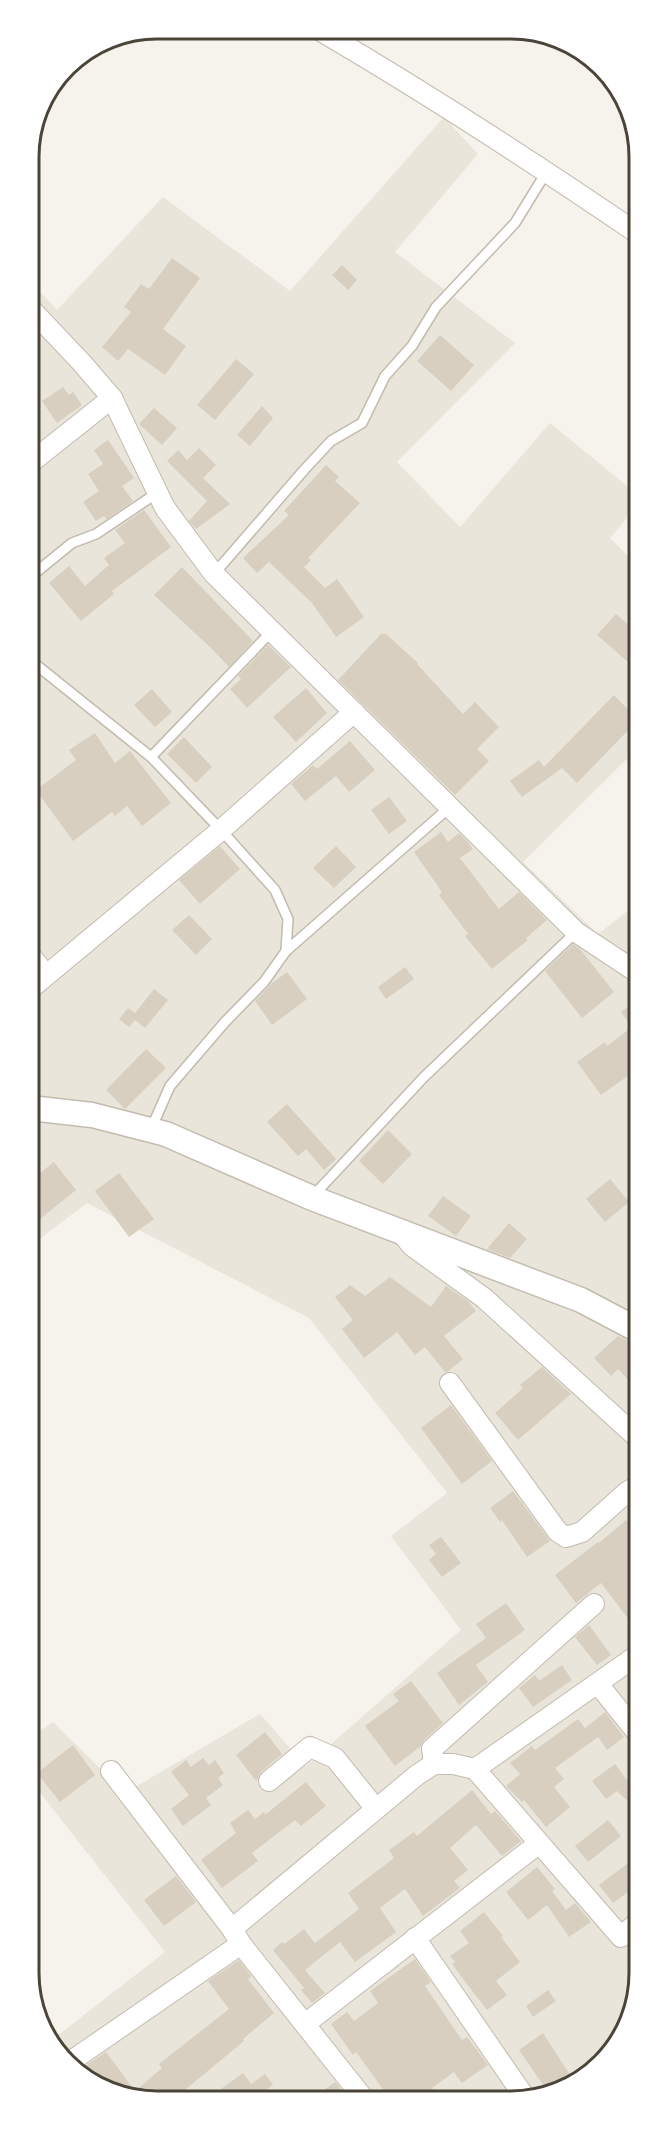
<svg xmlns="http://www.w3.org/2000/svg" width="668" height="2130" viewBox="0 0 668 2130" font-family="Overpass,sans-serif">
  <rect width="100%" height="100%" fill="#f6f3ec"/>
  <polygon fill="#eae5da" points="444,117 478,154 395,252 515,343 397,462 460,527 550,423 638,495 638,505 610,538 638,566 638,748 523,862 598,934 638,903 639,1981 608,2057 536,2099 132,2099 66,2064 53,2039 165,1952 31,1781 31,1737 53,1722 125,1793 260,1714 306,1766 461,1630 391,1536 447,1493 309,1318 87,1203 30,1246 29,280 57,310 163,197 290,291"/>
  <g fill="#d8cfc1">
    <polygon points="172,258 200,278 163,329 186,346 165,375 128,349 118,361 102,347 131,312 124,307 141,284 149,289"/>
    <polygon points="342,265 357,280 348,290 332,275"/>
    <polygon points="440,335 474,365 451,391 417,361"/>
    <polygon points="236,359 254,374 215,420 197,405"/>
    <polygon points="63,387 69,395 73,392 82,405 57,423 42,401"/>
    <polygon points="262,406 273,418 250,446 237,435"/>
    <polygon points="154,408 177,428 162,445 139,424"/>
    <polygon points="108,440 134,478 122,486 133,501 107,519 104,516 96,521 83,502 99,491 88,474 103,464 94,450"/>
    <polygon points="199,448 216,465 203,478 230,504 196,529 189,521 207,501 167,461 178,450 187,460"/>
    <polygon points="326,465 339,477 335,481 360,503 308,558 311,560 304,567 325,588 337,579 364,617 336,637 312,603 269,562 257,573 243,558 289,515 284,511"/>
    <polygon points="144,510 171,547 112,591 114,594 81,621 49,583 69,566 85,586 109,565 104,558 125,543 115,530"/>
    <polygon points="182,567 253,641 229,667 211,648 154,595"/>
    <polygon points="616,614 638,633 638,671 597,635"/>
    <polygon points="381,634 386,634 418,663 417,664 463,714 475,702 499,727 477,749 489,761 455,795 338,680"/>
    <polygon points="268,645 291,667 247,708 230,689 241,679 238,676"/>
    <polygon points="306,688 327,713 296,742 273,717"/>
    <polygon points="152,689 172,712 155,727 134,705"/>
    <polygon points="614,695 638,720 577,783 562,768 522,797 510,781 539,760 544,767"/>
    <polygon points="95,733 115,763 130,751 171,803 142,826 127,806 115,816 112,812 73,841 36,790 76,760 69,750"/>
    <polygon points="184,737 212,767 196,783 167,754"/>
    <polygon points="350,741 375,770 349,792 336,776 305,801 291,784 313,765 317,769"/>
    <polygon points="389,797 407,821 389,834 371,810"/>
    <polygon points="441,832 448,842 459,833 467,841 473,849 460,858 499,909 519,892 547,920 526,938 528,940 492,969 465,936 468,934 439,895 442,892 414,852"/>
    <polygon points="220,846 240,869 200,904 179,880"/>
    <polygon points="336,846 356,867 334,888 313,868"/>
    <polygon points="189,915 212,939 196,955 172,930"/>
    <polygon points="573,944 580,949 614,992 582,1018 545,971"/>
    <polygon points="405,967 414,979 386,999 378,987"/>
    <polygon points="287,972 307,999 272,1025 255,1001 271,984"/>
    <polygon points="154,989 168,1000 145,1028 135,1020 129,1027 119,1019 128,1008 135,1013"/>
    <polygon points="638,999 638,1064 627,1073 629,1075 601,1095 577,1062 605,1042 607,1046 632,1027 621,1012"/>
    <polygon points="146,1049 166,1068 125,1109 106,1090"/>
    <polygon points="287,1104 336,1159 324,1170 306,1149 298,1156 267,1122"/>
    <polygon points="388,1130 412,1154 383,1184 359,1161"/>
    <polygon points="54,1162 76,1190 30,1227 30,1193 36,1188 30,1181"/>
    <polygon points="119,1173 154,1219 129,1237 95,1191"/>
    <polygon points="610,1179 629,1202 605,1222 586,1199"/>
    <polygon points="443,1196 471,1216 456,1236 428,1216"/>
    <polygon points="509,1223 527,1239 510,1258 487,1249"/>
    <polygon points="390,1277 431,1307 446,1286 468,1301 476,1311 444,1336 463,1359 447,1372 445,1372 425,1347 415,1355 397,1332 364,1358 342,1329 353,1320 335,1297 350,1285 365,1296"/>
    <polygon points="618,1336 630,1342 639,1352 639,1391 618,1369 611,1376 594,1358"/>
    <polygon points="542,1367 571,1394 518,1440 495,1413 523,1388 520,1385"/>
    <polygon points="451,1405 492,1461 462,1484 421,1428"/>
    <polygon points="513,1491 550,1541 527,1557 502,1520 500,1522 490,1508"/>
    <polygon points="626,1520 639,1535 639,1552 629,1559 639,1571 639,1633 601,1583 576,1603 555,1575 598,1542 599,1543"/>
    <polygon points="441,1537 461,1563 442,1577 429,1560 436,1554 429,1545"/>
    <polygon points="506,1603 525,1630 476,1665 488,1682 459,1705 437,1673 486,1638 476,1624"/>
    <polygon points="589,1625 611,1655 597,1665 575,1637"/>
    <polygon points="562,1665 572,1680 533,1707 519,1688 535,1675 539,1681"/>
    <polygon points="411,1681 443,1723 424,1740 421,1746 395,1766 365,1726 399,1701 393,1694"/>
    <polygon points="605,1712 624,1737 607,1750 598,1737 555,1768 564,1779 554,1787 570,1807 546,1827 524,1800 522,1802 506,1786 520,1774 510,1763 532,1746 535,1750 578,1719 585,1728"/>
    <polygon points="265,1732 282,1754 261,1772 256,1781 236,1755"/>
    <polygon points="73,1745 95,1775 60,1802 37,1773"/>
    <polygon points="203,1758 209,1765 215,1760 224,1773 218,1778 223,1785 206,1798 211,1805 183,1826 171,1809 189,1795 171,1772 186,1760 191,1767"/>
    <polygon points="615,1764 639,1796 639,1812 617,1791 606,1799 592,1781"/>
    <polygon points="306,1782 326,1806 301,1826 295,1820 252,1853 258,1861 222,1888 201,1860 236,1833 230,1823 248,1810 255,1819 264,1812 266,1814"/>
    <polygon points="472,1790 491,1814 495,1811 521,1841 502,1856 476,1825 450,1848 468,1870 454,1881 460,1888 423,1916 405,1889 380,1908 396,1932 355,1962 340,1942 305,1970 325,1993 312,2003 301,1990 304,1988 273,1950 282,1942 284,1944 304,1929 315,1943 359,1909 348,1893 394,1858 389,1850 414,1832 417,1836"/>
    <polygon points="608,1820 621,1836 588,1862 575,1846"/>
    <polygon points="639,1855 639,1884 613,1903 599,1885"/>
    <polygon points="537,1867 555,1889 552,1891 566,1910 575,1903 591,1922 569,1937 547,1905 528,1920 506,1892"/>
    <polygon points="176,1876 196,1902 164,1926 144,1900"/>
    <polygon points="484,1912 503,1936 501,1937 520,1962 496,1981 507,1995 487,2010 460,1975 452,1964 455,1962 450,1956 469,1943 460,1931"/>
    <polygon points="415,1959 431,1982 425,1986 462,2040 467,2037 488,2065 462,2083 454,2072 432,2088 440,2099 390,2099 356,2052 353,2055 331,2024 347,2012 354,2021 378,2003 370,1991"/>
    <polygon points="239,1960 251,1976 248,1979 274,2013 243,2039 244,2041 174,2099 132,2099 97,2080 85,2066 106,2052 135,2091 162,2068 159,2064 229,2009 208,1981"/>
    <polygon points="548,1990 556,2001 533,2017 526,2006"/>
    <polygon points="543,2033 572,2078 548,2092 519,2050"/>
    <polygon points="243,2073 251,2084 265,2074 273,2085 254,2099 207,2099"/>
    <polygon points="335,2082 349,2099 312,2099"/>
  </g>
  <g fill="none" stroke-linecap="round" stroke-linejoin="round">
    <defs>
      <g id="service">
        <polyline points="214,574 304,470 331,441 362,423 385,376 412,346 436,307 515,223 547,171"/>
        <polyline points="29,578 72,543 96,534 157,493"/>
        <polyline points="29,659 151,757 221,830 275,890 288,919 286,951 264,982 225,1022 170,1086 151,1129"/>
        <polyline points="151,757 272,631"/>
        <polyline points="286,951 451,806"/>
        <polyline points="313,1196 424,1077 576,932"/>
      </g>
      <g id="minor">
        <path d="M319,30C428,94 533,162 637,233"/>
        <polyline points="29,307 82,363 112,398 165,508 214,574 576,932 638,973"/>
        <polyline points="29,464 112,398"/>
        <polyline points="30,955 46,975"/>
        <polyline points="30,989 221,830 354,712"/>
        <polyline points="403,1235 412,1246 484,1298 639,1439"/>
        <polyline points="450,1383 558,1532 566,1537 582,1532 627,1492 639,1485"/>
        <polyline points="598,1684 639,1735"/>
        <polyline points="434,1764 432,1749 594,1604"/>
        <polyline points="475,1769 621,1937 639,1921"/>
        <polyline points="111,1771 232,1929"/>
        <polyline points="269,1781 310,1747 335,1758 376,1809"/>
        <polyline points="415,1938 526,2099"/>
        <polyline points="241,1944 364,2099"/>
        <polyline points="305,2024 538,1844"/>
        <polyline points="67,2064 241,1944 232,1929 417,1775 434,1764 453,1764 475,1769 639,1654"/>
      </g>
      <polyline id="tertiary" points="30,1108 92,1115 166,1134 312,1198 581,1300 638,1330"/>
    </defs>
    <use href="#service" stroke="#c2bbae" stroke-width="12"/>
    <use href="#minor" stroke="#c2bbae" stroke-width="22"/>
    <use href="#tertiary" stroke="#c2bbae" stroke-width="27"/>
    <use href="#service" stroke="#fff" stroke-width="9"/>
    <use href="#minor" stroke="#fff" stroke-width="20"/>
    <use href="#tertiary" stroke="#fff" stroke-width="24"/>
  </g>
  <path d="M0 0H668V2130H0ZM157 39H511A118 118 0 0 1 629 157V1973A118 118 0 0 1 511 2091H157A118 118 0 0 1 39 1973V157A118 118 0 0 1 157 39Z" fill="#fff" fill-rule="evenodd"/>
  <path fill="none" stroke="#4b4439" stroke-width="3" d="M157 39H511A118 118 0 0 1 629 157V1973A118 118 0 0 1 511 2091H157A118 118 0 0 1 39 1973V157A118 118 0 0 1 157 39Z"/>
</svg>
